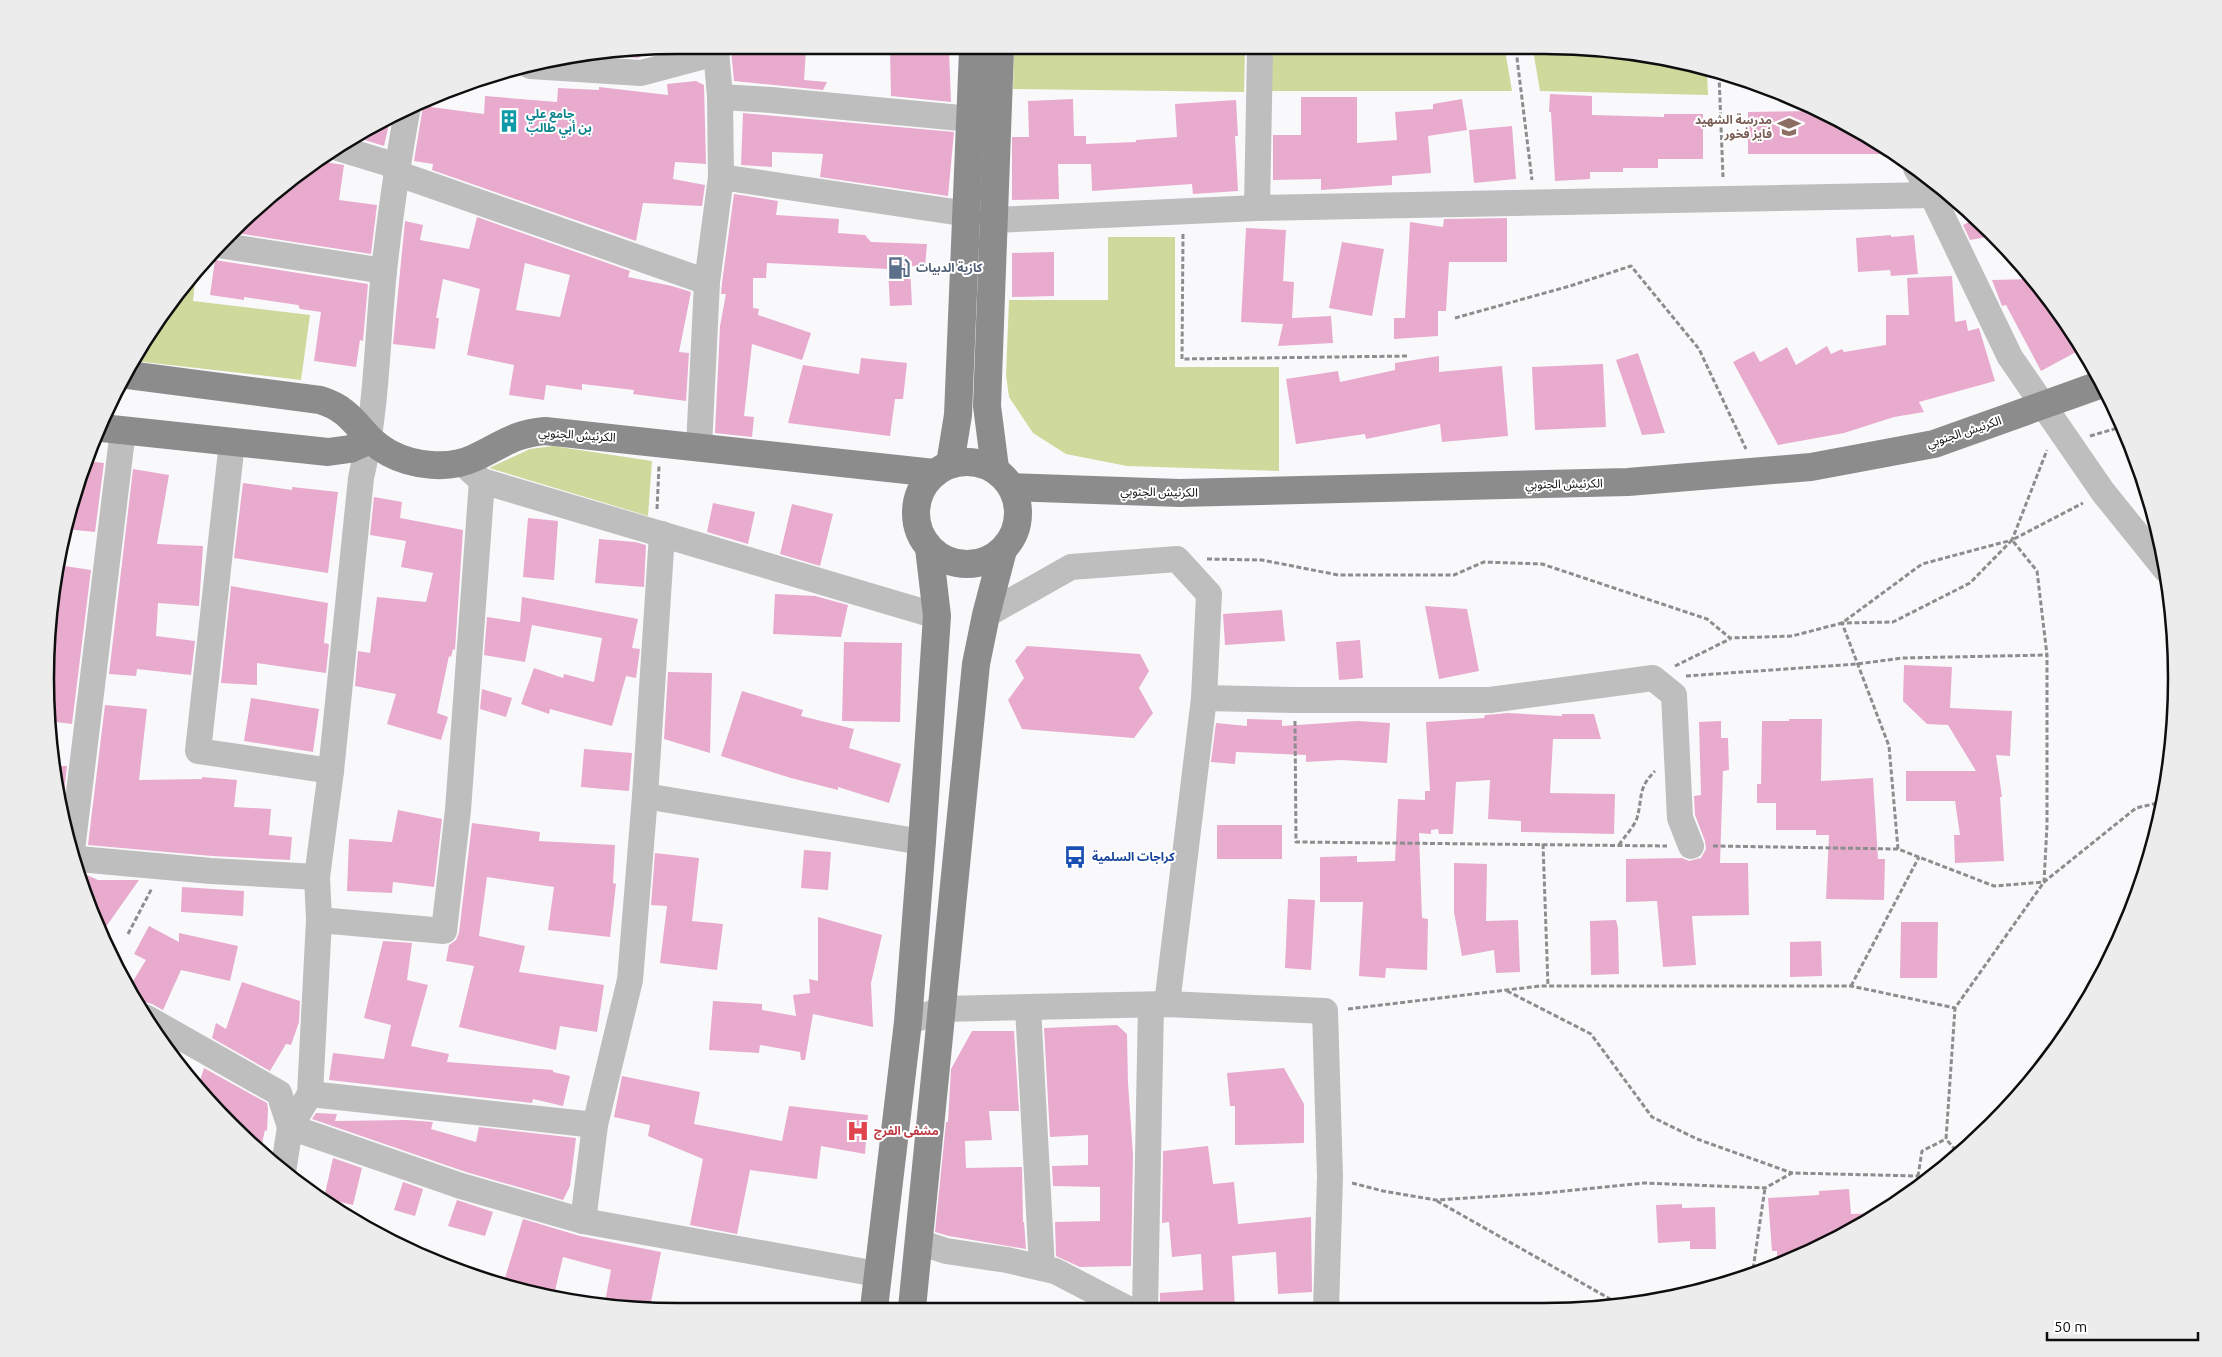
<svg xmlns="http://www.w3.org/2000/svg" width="2222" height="1357" viewBox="0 0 2222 1357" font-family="Ubuntu,'Noto Sans Arabic',sans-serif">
  <rect width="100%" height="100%" fill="#f9f9fb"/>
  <g fill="#cfd99c">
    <polygon points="1014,50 1245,50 1244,92 1013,89"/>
    <polygon points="1271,50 1505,50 1512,91 1270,91"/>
    <polygon points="1533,50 1626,50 1707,72 1708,95 1540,91"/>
    <polygon points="1108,237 1175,237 1175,367 1279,367 1279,471 1127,466 1066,454 1033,433 1009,397 1006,375 1009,300 1108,300"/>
    <polygon points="196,272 193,301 310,315 301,380 135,361 152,326"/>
    <polygon points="553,446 652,461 648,516 489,468 530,449"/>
  </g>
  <g fill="#e8abce" fill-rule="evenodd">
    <polygon points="602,50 650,50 638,58 601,55"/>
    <polygon points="731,50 806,50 804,80 827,82 823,90 734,81"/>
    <polygon points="890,50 949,50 951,102 891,96"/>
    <polygon points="696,81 704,85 706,164 675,162 673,179 705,185 702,206 643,203 636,241 432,170 433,164 414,161 423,106 484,114 485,96 557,102 558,88 599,90 599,87 668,95 667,84"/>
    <polygon points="1550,94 1592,96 1592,115 1664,117 1664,114 1703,114 1703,159 1658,159 1658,168 1623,168 1623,172 1590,172 1590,179 1555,181 1551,112 1549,112"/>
    <polygon points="1301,97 1357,97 1357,143 1397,140 1395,112 1433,109 1433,104 1462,99 1467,130 1428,136 1431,173 1392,176 1392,185 1321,190 1321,179 1273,180 1273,135 1301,135"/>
    <polygon points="1073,99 1074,136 1086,136 1086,144 1136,142 1136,140 1177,137 1175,104 1236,100 1238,136 1235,136 1238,191 1193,194 1192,184 1092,191 1091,164 1058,164 1059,199 1012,200 1012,137 1029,137 1028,101"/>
    <polygon points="1817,111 1852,132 1891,154 1748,154 1748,112"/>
    <polygon points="743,113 954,132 948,196 820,177 823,154 772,152 772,167 741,165"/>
    <polygon points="391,115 384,146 355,137 371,127"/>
    <polygon points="1512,126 1516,179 1474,183 1469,130"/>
    <polygon points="318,161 344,165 339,200 377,205 371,254 230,232 293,176"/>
    <polygon points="734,194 778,201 776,215 839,219 838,233 865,235 871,242 927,244 925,267 910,266 912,305 890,306 888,269 767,263 766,278 753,278 753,308 759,309 758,315 811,333 802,360 752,344 744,416 754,417 752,437 715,433 720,326 726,294 721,294 722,283"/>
    <path d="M477,217L630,271L628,277L672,286L691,292L679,352L689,353L686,401L633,394L634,390L582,384V390L546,385L544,400L509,395L514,365L467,355L480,289L443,279L436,318H439L435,349L393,344L405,221L423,225L420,240L469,249ZM525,263L570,275L560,317L516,310Z"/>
    <polygon points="1507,218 1507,262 1449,262 1446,311 1438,311 1438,336 1394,339 1394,318 1405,318 1410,222 1443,227 1444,219"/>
    <polygon points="1975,219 1984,227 1993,236 1970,240 1963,225"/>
    <polygon points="1246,228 1286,230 1283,281 1294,282 1292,318 1331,316 1333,343 1278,346 1283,324 1241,322"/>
    <polygon points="1891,235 1891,237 1914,235 1918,274 1891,276 1890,270 1858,272 1856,238"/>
    <polygon points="1342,242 1384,249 1372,316 1329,308"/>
    <polygon points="1054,252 1054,296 1012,297 1012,253"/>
    <polygon points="215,260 368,284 363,341 360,340 356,367 314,361 321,312 300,309 298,305 244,297 244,300 210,295"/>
    <polygon points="1952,276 1955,322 1966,320 1968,331 1979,328 1995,381 1919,402 1924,412 1894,417 1844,433 1778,445 1733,362 1754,351 1760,362 1787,347 1796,365 1827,346 1831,354 1842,349 1844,352 1886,345 1886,315 1909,315 1907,278"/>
    <polygon points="2033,279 2040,289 2046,306 2050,303 2051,305 2076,352 2041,371 2006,305 2002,306 1992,280"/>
    <polygon points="1638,353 1665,433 1642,435 1616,360"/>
    <polygon points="1439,356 1439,372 1502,366 1508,436 1442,442 1440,424 1366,439 1365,434 1296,444 1286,379 1338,371 1340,382 1395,370 1395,363"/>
    <polygon points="861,358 907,363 903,399 895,399 890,436 788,423 803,365 859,374"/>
    <polygon points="1603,364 1606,427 1535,430 1532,367"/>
    <polygon points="85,461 104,463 95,532 66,529 79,475"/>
    <polygon points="133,469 169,475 157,544 203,546 199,606 158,603 156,636 195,641 191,675 137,669 136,676 109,674"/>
    <polygon points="243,483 292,490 292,487 338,492 328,573 234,558"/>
    <polygon points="374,497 402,502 400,518 463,530 455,650 453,649 451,657 449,656 437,713 448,717 441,740 387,724 396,694 355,686 358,651 370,653 377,597 426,602 433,573 401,567 406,541 370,535"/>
    <polygon points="713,503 755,512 748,544 707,532"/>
    <polygon points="792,504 833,514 820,566 780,554"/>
    <polygon points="528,518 558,521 554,580 523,577"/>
    <polygon points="599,539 635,542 646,545 644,587 595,583"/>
    <polygon points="58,565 91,570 72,724 48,721 46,699 49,682 45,681 45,678 50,596"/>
    <polygon points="231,586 328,603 324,643 329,644 326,673 257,663 257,685 221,683"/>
    <polygon points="775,594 815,596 848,605 841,637 773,634"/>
    <polygon points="522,597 638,619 632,648 640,649 636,678 626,676 612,726 550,709 549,714 521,704 534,668 563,678 564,674 594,682 602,638 532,625 525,662 484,655 487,617 520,622"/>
    <polygon points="1425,606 1467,609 1479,671 1439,679"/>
    <polygon points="1282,610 1285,641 1225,645 1223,614"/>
    <polygon points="1360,640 1363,678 1339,680 1336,642"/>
    <polygon points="844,642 902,643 900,722 842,721"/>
    <polygon points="1027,646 1140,654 1149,671 1139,688 1153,713 1134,738 1022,729 1008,700 1024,678 1015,661"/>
    <polygon points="1904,665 1952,667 1950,708 2012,711 2010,756 1996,755 2002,797 2000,797 2004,861 1955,863 1954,835 1960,835 1955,801 1906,801 1906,771 1976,771 1948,725 1927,724 1903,701"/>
    <polygon points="668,672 712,673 710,753 664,739"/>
    <polygon points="482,689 512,698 506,717 480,709"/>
    <polygon points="742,691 803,710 801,716 854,729 849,748 901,764 889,803 838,787 838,790 791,778 721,756"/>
    <polygon points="251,698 319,709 313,752 244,741"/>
    <polygon points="105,705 147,709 139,780 202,779 202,777 237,780 234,807 271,809 269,835 292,837 290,860 212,856 88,845"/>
    <polygon points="1508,713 1562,716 1562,714 1594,714 1601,739 1553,739 1550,793 1615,794 1614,834 1521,832 1521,821 1488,819 1490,780 1456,782 1453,834 1439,834 1438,829 1431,830 1431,834 1419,833 1422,918 1428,919 1427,970 1386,968 1385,978 1359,976 1363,902 1320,902 1320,857 1357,856 1357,862 1395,861 1398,799 1425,800 1425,791 1430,791 1426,722 1484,718 1485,715"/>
    <polygon points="1247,719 1282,720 1282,726 1357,721 1390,723 1387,763 1341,760 1306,762 1306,755 1236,752 1235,764 1211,762 1216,723 1247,726"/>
    <polygon points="1789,719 1822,719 1821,781 1873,778 1878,859 1885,859 1884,900 1826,899 1829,835 1816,835 1816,830 1776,830 1776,803 1757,803 1757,784 1761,784 1762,721 1789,721"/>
    <polygon points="1721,721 1721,738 1728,738 1729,770 1723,771 1720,863 1748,863 1749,915 1692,916 1696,965 1663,967 1657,901 1626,902 1626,859 1682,858 1689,861 1701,858 1706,849 1705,841 1695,815 1694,796 1701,795 1699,722"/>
    <polygon points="584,749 632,753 629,791 581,787"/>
    <polygon points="51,766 67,766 62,810 58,793"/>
    <polygon points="398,810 442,819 434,887 393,882 392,893 347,891 349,839 392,842"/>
    <polygon points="472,823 540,832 539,841 615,845 613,883 616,884 610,937 548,930 554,887 487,877 479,936 525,946 519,972 604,985 597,1032 560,1026 556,1050 459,1027 474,966 446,961 449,945 456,940 459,933"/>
    <rect x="1217" y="825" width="65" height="34"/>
    <polygon points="804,850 831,852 828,890 801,888"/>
    <polygon points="655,853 699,858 692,921 723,924 717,970 660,963 667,906 651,905"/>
    <polygon points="1454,863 1487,864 1486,921 1518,920 1520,972 1496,973 1494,950 1462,956 1454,912"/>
    <polygon points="77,874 87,875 98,880 139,880 103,931 79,882"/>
    <polygon points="182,887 244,891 243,916 181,912"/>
    <polygon points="1288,899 1315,900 1311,970 1285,968"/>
    <polygon points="818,917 882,935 871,983 873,1027 813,1014 805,1060 801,1060 800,1052 760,1045 759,1053 709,1050 713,1001 762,1004 762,1010 796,1016 793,995 810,993 809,979 818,981"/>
    <polygon points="1616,920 1618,928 1619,974 1591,975 1590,921"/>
    <polygon points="1901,922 1938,922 1937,978 1900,978"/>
    <polygon points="149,926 179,942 179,933 238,946 230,981 181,970 163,1010 152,1004 145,1002 139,1004 130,986 146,960 134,954"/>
    <polygon points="383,941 412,943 407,980 428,985 411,1046 449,1054 447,1062 553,1070 553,1072 570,1076 563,1106 533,1099 532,1103 329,1080 333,1053 384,1059 391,1025 364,1018"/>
    <polygon points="1821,941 1822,976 1790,977 1790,942"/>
    <polygon points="242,982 300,1001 299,1022 291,1045 286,1044 270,1071 212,1038 216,1023 226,1029"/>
    <polygon points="1117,1025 1127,1034 1128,1083 1133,1155 1131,1266 1080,1267 1056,1256 1055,1222 1100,1221 1100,1187 1053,1186 1052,1166 1088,1165 1088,1135 1050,1137 1044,1028"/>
    <polygon points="972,1031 1014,1031 1019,1111 989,1111 992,1140 965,1141 966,1168 1022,1167 1023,1222 1024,1222 1026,1249 949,1236 935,1232 946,1122 948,1122 951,1069"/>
    <polygon points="204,1068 267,1103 268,1109 267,1131 265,1130 260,1152 230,1126 198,1087"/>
    <polygon points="1284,1068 1304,1104 1304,1143 1235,1145 1235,1106 1230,1106 1227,1073"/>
    <polygon points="622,1076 700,1092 694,1124 782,1141 789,1106 868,1115 865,1154 821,1146 817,1179 750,1170 737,1234 690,1225 703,1159 648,1136 650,1125 614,1117"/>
    <polygon points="316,1113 337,1114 335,1121 406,1120 433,1122 431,1129 476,1142 479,1127 576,1138 570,1186 563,1200 466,1172 312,1119"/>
    <polygon points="1208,1146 1213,1184 1234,1182 1238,1224 1311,1217 1312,1292 1278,1294 1276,1252 1232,1256 1235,1307 1160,1309 1160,1293 1203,1290 1201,1254 1172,1257 1169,1222 1162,1223 1163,1151"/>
    <polygon points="333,1158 362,1168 353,1205 324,1198"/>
    <polygon points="403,1182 423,1189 415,1216 394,1210"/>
    <polygon points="1849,1189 1851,1214 1879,1213 1860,1227 1777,1265 1777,1251 1772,1251 1768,1198 1819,1195 1819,1191"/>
    <polygon points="457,1200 493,1212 485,1236 448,1226"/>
    <polygon points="1682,1204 1682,1208 1715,1207 1716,1249 1690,1249 1690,1241 1658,1243 1656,1205"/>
    <polygon points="523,1219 580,1236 661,1252 650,1307 604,1307 611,1270 563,1257 554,1295 504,1281"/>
  </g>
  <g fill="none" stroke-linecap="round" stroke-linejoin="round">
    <g stroke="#8d8d8e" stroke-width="3" stroke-dasharray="5 2.5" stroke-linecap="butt">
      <polyline points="1516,50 1532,180"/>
      <polyline points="1719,75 1723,177"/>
      <polyline points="1183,234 1182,359 1409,356"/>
      <polyline points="1455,318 1570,286 1631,266 1699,349 1746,449"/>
      <polyline points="2090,436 2121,427"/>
      <polyline points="657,509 659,466"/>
      <polyline points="1207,559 1262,560 1338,575 1454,575 1484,562 1542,564 1707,619 1730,638 1792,636 1842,623 1922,564 2012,540 2047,450"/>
      <polyline points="1675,666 1730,639"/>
      <polyline points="1686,676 1857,664 1902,658 2047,655"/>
      <polyline points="1295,721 1296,842 1667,846"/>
      <polyline points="1543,844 1548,986"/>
      <path d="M1619,845C1624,837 1634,827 1637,818C1643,797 1637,789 1655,771"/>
      <polyline points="1713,846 1898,849 1994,886 2044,882 2136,808 2162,802"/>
      <polyline points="1898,849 1889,746 1842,623 1893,622 1970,583 2012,540 2083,503"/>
      <polyline points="128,934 152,888"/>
      <polyline points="1851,986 1919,857"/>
      <polyline points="1507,991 1591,1034 1652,1117 1697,1139 1792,1173"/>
      <polyline points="1348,1009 1540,986 1851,986 1955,1008"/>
      <polyline points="1958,1157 1958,1153 1946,1139 1955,1008 2044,882 2047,825 2047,655 2037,571 2012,540"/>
      <polyline points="1352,1183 1383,1191 1436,1200 1546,1193 1644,1183 1765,1188 1792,1173 1918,1176"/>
      <polyline points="1922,1183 1918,1176 1922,1151 1946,1139"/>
      <polyline points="1437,1201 1619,1304"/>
      <polyline points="1752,1276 1765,1188"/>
    </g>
    <g stroke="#bebebf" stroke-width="26">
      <polyline points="530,66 641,73 716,53"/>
      <polyline points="720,97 771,100 971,119"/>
      <polyline points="338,148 397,166"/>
      <polyline points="1916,168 1932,195 2010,357 2103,492 2166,570"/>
      <polyline points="396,173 707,282"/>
      <polyline points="721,177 968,214"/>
      <polyline points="1257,208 1260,50"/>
      <polyline points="994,220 1257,208 1932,195"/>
      <polyline points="218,245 384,271"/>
      <polyline points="123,430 72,850 74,856 79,859 211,871 317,877"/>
      <polyline points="232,442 198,751 331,771"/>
      <polyline points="699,447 707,282 721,177 720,97 716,50"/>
      <polyline points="469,469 482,481 937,616"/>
      <polyline points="986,615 1071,567 1177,559 1209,594 1204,698 1167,1004"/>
      <polyline points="1204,698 1295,700 1490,700 1653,678 1674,695 1680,818 1691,846"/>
      <polyline points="645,796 922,842"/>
      <polyline points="319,920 444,931 458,810 482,481"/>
      <polyline points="1028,1007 1042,1268"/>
      <polyline points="145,1017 279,1093 290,1127 461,1186 583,1221 877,1274"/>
      <polyline points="908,1022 943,1009 1167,1004 1325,1011 1330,1177 1326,1310"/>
      <polyline points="310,1094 595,1125"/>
      <path d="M283,1172L290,1127L310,1094L319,920L317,877L331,771L361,478C377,410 377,340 384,271C390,216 398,161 408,106"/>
      <polyline points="583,1221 595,1125 630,980 645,796 662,534"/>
      <polyline points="919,1242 946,1251 1007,1260 1055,1271 1128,1309"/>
      <polyline points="1145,1309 1151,1005"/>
    </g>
    <g stroke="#8d8c8d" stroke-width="28">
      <path d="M128,375L320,400C357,411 359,437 389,453C413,466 449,470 474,458C502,445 513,434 545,431L934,473"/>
      <polyline points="102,428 328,452 350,449 370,440"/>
      <circle cx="967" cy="513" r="51"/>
      <polyline points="950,464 958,415 973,50"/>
      <polyline points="995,468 987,406 1000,50"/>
      <polyline points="1012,487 1180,493 1628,482 1811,467 1934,444 2102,384"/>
      <polyline points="874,1308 908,1022 922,842 937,616 929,548"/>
      <polyline points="912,1308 976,664 986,615 1003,550"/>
    </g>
  </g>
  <defs>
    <symbol id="building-bare" viewBox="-9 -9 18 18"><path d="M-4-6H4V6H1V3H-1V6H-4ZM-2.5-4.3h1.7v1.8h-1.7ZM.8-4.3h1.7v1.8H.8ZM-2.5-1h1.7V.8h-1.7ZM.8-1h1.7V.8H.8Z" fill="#0f9aa8" stroke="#fff" stroke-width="2.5" paint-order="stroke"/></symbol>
    <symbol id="school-bare" viewBox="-9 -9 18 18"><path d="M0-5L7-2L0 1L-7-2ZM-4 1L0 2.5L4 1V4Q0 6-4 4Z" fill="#8d6e63" stroke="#fff" stroke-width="2.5" paint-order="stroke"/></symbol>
    <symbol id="fuel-bare" viewBox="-9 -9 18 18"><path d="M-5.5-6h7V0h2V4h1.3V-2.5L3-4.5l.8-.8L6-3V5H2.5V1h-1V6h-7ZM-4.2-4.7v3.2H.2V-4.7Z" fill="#5c6f8a" stroke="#fff" stroke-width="2.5" paint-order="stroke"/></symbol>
    <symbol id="bus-bare" viewBox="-9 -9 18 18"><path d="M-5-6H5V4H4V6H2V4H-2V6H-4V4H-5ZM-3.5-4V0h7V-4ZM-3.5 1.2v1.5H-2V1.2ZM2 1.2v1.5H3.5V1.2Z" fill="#1a4fb4" stroke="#fff" stroke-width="2.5" paint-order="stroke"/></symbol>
    <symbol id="hospital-bare" viewBox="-9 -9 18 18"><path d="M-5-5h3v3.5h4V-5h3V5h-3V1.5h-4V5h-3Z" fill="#e0444e" stroke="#fff" stroke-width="2.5" paint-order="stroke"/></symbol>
  </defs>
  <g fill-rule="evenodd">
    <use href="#building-bare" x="493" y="105" width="32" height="32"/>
    <use href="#school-bare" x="1773" y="111" width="32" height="32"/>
    <use href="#fuel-bare" x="883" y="252" width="32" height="32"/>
    <use href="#bus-bare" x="1059" y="841" width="32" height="32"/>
    <use href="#hospital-bare" x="842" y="1115" width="32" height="32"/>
  </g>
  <g text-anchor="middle" stroke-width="4" stroke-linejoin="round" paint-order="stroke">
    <g font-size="12" font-weight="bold" fill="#0d838f" stroke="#fff" text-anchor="start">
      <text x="526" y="118">جامع علي<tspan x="526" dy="14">بن أبي طالب</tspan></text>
    </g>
    <g font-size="12" font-weight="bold" fill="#785e54" stroke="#fff" text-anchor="end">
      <text x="1772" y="124">مدرسة الشهيد<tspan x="1772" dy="14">فايز فخور</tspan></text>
    </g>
    <g font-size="12" font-weight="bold" fill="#4e5e75" stroke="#fff" text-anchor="start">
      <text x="916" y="272">كازية الدبيات</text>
    </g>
    <g font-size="12" fill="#0e0e0e" stroke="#fff">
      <text transform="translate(1964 432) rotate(-18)" y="4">الكرنيش الجنوبي</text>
      <text transform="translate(577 435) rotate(4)" y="4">الكرنيش الجنوبي</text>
      <text transform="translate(1564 484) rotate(-1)" y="4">الكرنيش الجنوبي</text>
      <text transform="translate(1159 492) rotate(1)" y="4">الكرنيش الجنوبي</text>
    </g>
    <g font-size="12" font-weight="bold" fill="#164399" stroke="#fff" text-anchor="start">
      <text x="1092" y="861">كراجات السلمية</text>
    </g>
    <g font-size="12" font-weight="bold" fill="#be3a42" stroke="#fff" text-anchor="start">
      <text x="874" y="1135">مشفى الفرج</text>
    </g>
  </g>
  <path d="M0 0H2222V1357H0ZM678 54H1544A624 624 0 0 1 2168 678V679A624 624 0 0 1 1544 1303H678A624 624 0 0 1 54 679V678A624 624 0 0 1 678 54Z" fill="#ececec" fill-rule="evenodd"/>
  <path fill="none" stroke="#0e0e0e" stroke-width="2.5" d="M678 54H1544A624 624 0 0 1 2168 678V679A624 624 0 0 1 1544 1303H678A624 624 0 0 1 54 679V678A624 624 0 0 1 678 54Z"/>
  <path d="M2047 1332v8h151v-8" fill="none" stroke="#0e0e0e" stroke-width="2.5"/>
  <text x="2054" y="1332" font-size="15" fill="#0e0e0e" stroke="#ffffff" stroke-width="4" paint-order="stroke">50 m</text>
</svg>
